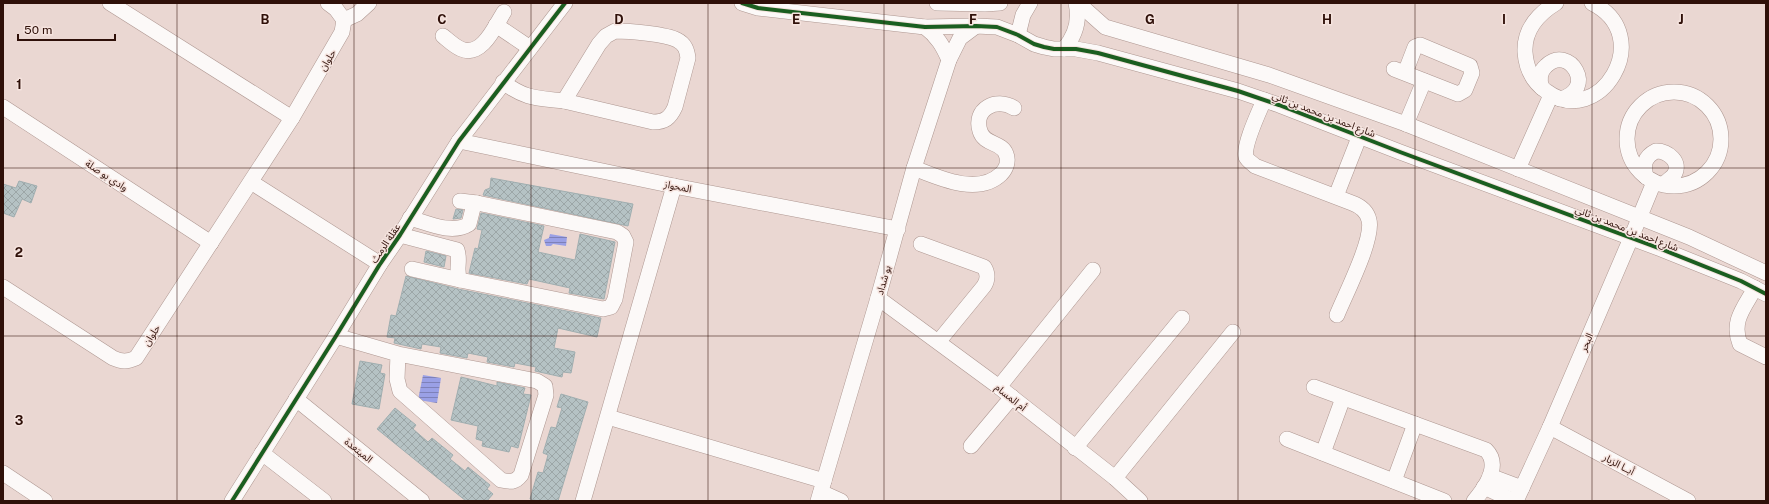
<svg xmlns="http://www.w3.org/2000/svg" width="1769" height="504" viewBox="0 0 1769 504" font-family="'Public Sans','Noto Sans Arabic',sans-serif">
  <defs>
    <pattern id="water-rules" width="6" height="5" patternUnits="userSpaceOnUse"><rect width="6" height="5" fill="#9aa0e6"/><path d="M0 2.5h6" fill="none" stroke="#7e81b9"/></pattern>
    <pattern id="building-cross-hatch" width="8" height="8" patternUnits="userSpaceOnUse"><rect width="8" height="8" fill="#b5c2c4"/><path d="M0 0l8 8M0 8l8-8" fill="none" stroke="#9ca6a7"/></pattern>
  </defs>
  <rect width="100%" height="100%" fill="#ead7d2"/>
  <g fill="url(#water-rules)">
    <polygon points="550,234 567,237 566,246 553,244 551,246 546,246 544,240 549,238"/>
    <polygon points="423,375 441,378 437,403 418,400"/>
  </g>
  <g fill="url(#building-cross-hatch)" stroke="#a0aeb0">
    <polygon points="491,178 633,204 628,226 483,195 485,190 490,188"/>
    <polygon points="19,181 37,186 31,203 22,199 14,217 3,213 3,184 16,188"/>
    <polygon points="456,209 463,210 461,218 453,219"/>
    <polygon points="481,213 544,226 538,252 575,260 580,234 615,242 604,299 569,293 570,288 529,279 527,284 469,273 475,248 478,249 482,230 477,229"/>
    <polygon points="426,251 446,256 444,267 424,262"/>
    <polygon points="406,276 458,289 601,318 597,337 558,328 554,348 575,352 571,373 563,372 562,377 535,371 536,367 515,363 514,367 487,362 488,357 468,353 467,358 440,353 441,347 422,344 421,349 394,343 395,338 387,337 391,315 396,316"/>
    <polygon points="360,361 382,365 380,373 385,374 379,409 352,404"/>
    <polygon points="461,377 497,386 497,382 525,388 523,394 531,395 518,448 511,446 509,452 482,446 483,441 476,439 478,426 451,420"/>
    <polygon points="561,394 588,402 558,501 538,501 530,499 538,472 543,473 548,455 543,453 551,427 556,428 562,408 557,407"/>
    <polygon points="395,408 416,425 413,429 428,442 432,438 453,455 450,459 465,471 468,467 490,485 487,489 493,494 487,501 466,501 377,429"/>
  </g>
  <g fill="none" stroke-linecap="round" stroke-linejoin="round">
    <defs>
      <g id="minor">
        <polyline points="110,3 292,118 342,32 344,20 336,9 328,3"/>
        <polyline points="742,3 758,8 925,27 976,26 997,27 1018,35 1034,44 1044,47 1054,49 1076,49 1098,53 1238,91 1279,105 1400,152 1661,249 1741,281 1766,294"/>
        <polyline points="937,3 985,4 1000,3"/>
        <polyline points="1078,3 1105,27 1269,75 1406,124 1689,237 1766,273"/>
        <path d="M1556,3C1538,14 1524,30 1525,52C1526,68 1533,82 1546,91C1599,131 1658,36 1592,3"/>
        <polyline points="344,20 357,14 369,3"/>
        <polyline points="496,25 530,48"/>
        <path d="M925,27C937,36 943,46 949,60"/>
        <path d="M615,31C629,31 666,34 677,40C685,44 687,50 688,58L675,107C670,118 665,122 653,122L564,101L599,44L606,36Z"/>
        <polyline points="1018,35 1023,15 1030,3"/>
        <path d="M443,36C448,40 454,46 461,49C482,58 495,26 504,12"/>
        <path d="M1064,49C1075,36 1080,20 1076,3"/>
        <polyline points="1394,69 1458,94 1465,90 1472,73 1470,66 1420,45 1415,47 1405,73"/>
        <path d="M503,82C525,99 537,98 564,101"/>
        <path d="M1542,88C1539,80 1539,72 1546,66C1569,43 1598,90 1560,99"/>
        <circle cx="1674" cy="139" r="47"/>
        <path d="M1264,100C1259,112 1243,145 1246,157C1248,161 1252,163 1255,166L1352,203C1360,206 1367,211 1369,220C1374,239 1345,295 1337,315"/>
        <polyline points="3,107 211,243"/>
        <polyline points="1406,124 1424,81"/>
        <polyline points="459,141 674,186 898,229"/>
        <path d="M914,168C939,178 978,196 1001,174C1006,169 1009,161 1006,154C1002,142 984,145 980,131C973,109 996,97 1014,108"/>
        <polyline points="1518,169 1551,95"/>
        <path d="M1646,177C1643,165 1644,157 1656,151C1668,151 1682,162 1674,175C1671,178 1667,181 1664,184"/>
        <polyline points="251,182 380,264"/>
        <polyline points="1336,196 1360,135"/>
        <polyline points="460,201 477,203"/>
        <path d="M400,235L457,250C461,261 455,270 460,280L603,309L611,307L615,299L626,242L623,236L617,232L477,203L473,208L469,224C452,235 428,223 410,218"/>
        <path d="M921,244L984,267C988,273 988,280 984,286L939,341"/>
        <polyline points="412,269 460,280"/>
        <path d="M3,287L113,358C122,362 127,362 136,358L292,118"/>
        <path d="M1755,288C1744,308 1731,321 1740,344L1766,357"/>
        <polyline points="878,298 999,387 1115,478 1140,501"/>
        <path d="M336,336L398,354L537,381L545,386L546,395L521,475C515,483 510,482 501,480L400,391L397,379L398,354"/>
        <polyline points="999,387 1093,270"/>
        <path d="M1314,387L1486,450C1501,465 1485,488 1474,501"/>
        <polyline points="296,399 422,501"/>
        <polyline points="608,417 824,481"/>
        <polyline points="1550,427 1688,501"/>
        <polyline points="1287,439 1444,501"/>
        <polyline points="971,446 1012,397"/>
        <polyline points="1075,448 1182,318"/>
        <polyline points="262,453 324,501"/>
        <polyline points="1323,453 1343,398"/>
        <polyline points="3,473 45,501"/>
        <polyline points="1490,476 1522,488"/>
        <polyline points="1115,478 1233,332"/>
        <polyline points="1394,481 1415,424"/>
        <polyline points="1484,487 1514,501"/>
        <polyline points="821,492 841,501"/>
        <polyline points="232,501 336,336 380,264 400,235 459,141 565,3"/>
        <polyline points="583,501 674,186"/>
        <polyline points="818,501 878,298 914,168 949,60 960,38 976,26"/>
        <polyline points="1516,501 1550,427 1631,238 1654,182"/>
      </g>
    </defs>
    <use href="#minor" stroke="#ae9791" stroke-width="16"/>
    <use href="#minor" stroke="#fcf9f8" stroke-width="15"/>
    <defs>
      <g id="cycleway">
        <polyline points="742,3 758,8 925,27 976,26 997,27 1018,35 1034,44 1044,47 1054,49 1076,49 1098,53 1238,91 1279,105 1400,152 1661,249 1741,281 1766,294"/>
        <polyline points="232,501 336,336 380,264 400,235 459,141 565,3"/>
      </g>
    </defs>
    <use href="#cycleway" stroke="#f5e3de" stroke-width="6"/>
    <use href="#cycleway" stroke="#1b5e20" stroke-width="4"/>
  </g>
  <path fill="none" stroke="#2f1009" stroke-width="1" stroke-opacity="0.55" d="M177,3V501M354,3V501M531,3V501M708,3V501M884,3V501M1061,3V501M1238,3V501M1415,3V501M1592,3V501M3,168H1766M3,336H1766"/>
  <g text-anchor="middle" stroke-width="3" stroke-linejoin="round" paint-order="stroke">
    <g font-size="10" fill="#2f1009" stroke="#f5e3de">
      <text transform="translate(327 60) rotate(-59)" y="4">حلوان</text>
      <text transform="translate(1324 114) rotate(21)" y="4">شارع احمد بن محمد بن ثاني</text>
      <text transform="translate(107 175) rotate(33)" y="4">وادي بو صلة</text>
      <text transform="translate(678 186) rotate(11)" y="4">المحواز</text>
      <text transform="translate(1627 228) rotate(21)" y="4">شارع احمد بن محمد بن ثاني</text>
      <text transform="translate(385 243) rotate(-56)" y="4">عقلة الرمث</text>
      <text transform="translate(883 280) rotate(-74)" y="4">بو شداد</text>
      <text transform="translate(151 335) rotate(-57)" y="4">حلوان</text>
      <text transform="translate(1586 342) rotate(-67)" y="4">البحر</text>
      <text transform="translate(1011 397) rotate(39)" y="4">أم المسام</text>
      <text transform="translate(359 450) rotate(39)" y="4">المبتعدة</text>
      <text transform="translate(1619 464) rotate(28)" y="4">أبــا الزبار</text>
    </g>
  </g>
  <g font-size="13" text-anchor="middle" font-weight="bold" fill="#2f1009" stroke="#f5e3de" stroke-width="3" stroke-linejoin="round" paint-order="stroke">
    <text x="265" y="24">B</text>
    <text x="442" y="24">C</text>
    <text x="619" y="24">D</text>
    <text x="796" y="24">E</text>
    <text x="973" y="24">F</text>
    <text x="1150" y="24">G</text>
    <text x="1327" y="24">H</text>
    <text x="1504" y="24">I</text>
    <text x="1681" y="24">J</text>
    <text x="19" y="89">1</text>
    <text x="19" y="257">2</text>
    <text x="19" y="425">3</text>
  </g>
  <rect width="1769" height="504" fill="none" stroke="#2f1009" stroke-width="8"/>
  <path d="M18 34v6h97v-6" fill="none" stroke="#2f1009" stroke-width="2"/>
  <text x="24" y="34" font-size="12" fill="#2f1009" stroke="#f5e3de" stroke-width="3" paint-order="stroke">50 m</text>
</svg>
